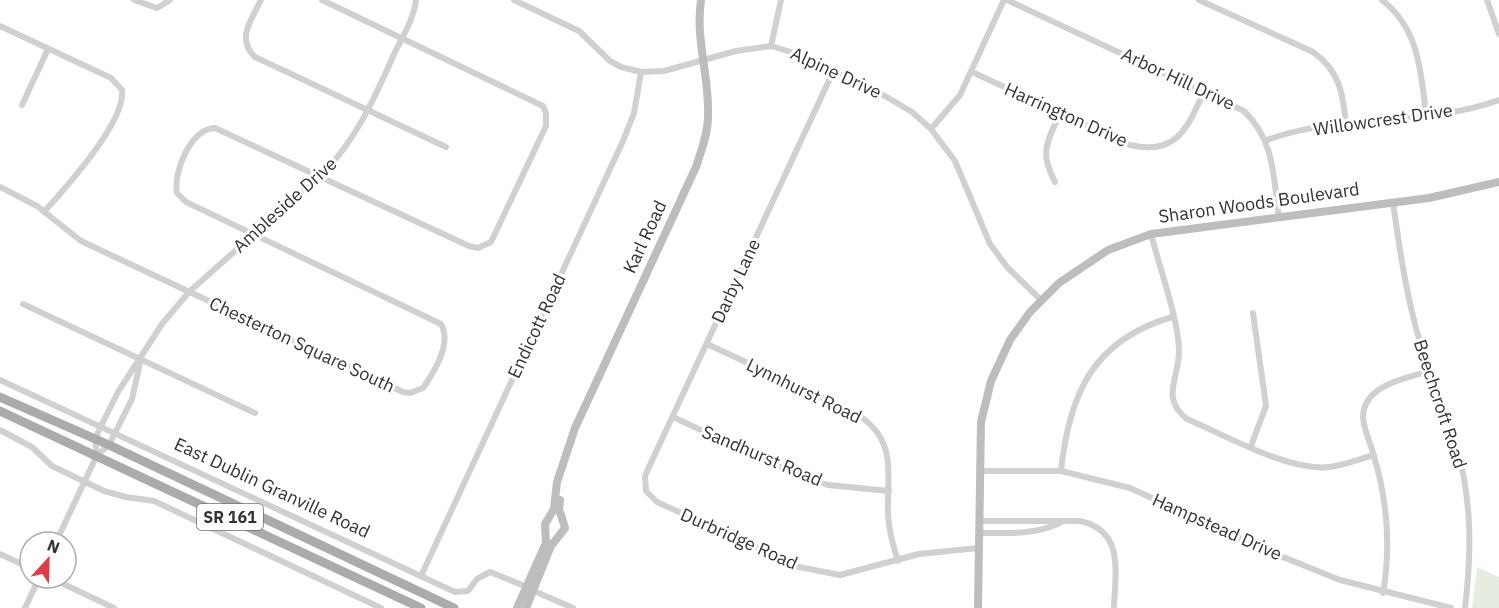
<svg xmlns="http://www.w3.org/2000/svg" width="1499" height="608" viewBox="0 0 1499 608" font-family="'IBM Plex Sans',sans-serif">
  <rect width="100%" height="100%" fill="#fff"/>
  <polygon fill="#e6ecdf" points="1477,567 1499,577 1499,608 1472,608"/>
  <g fill="none" stroke-linecap="round" stroke-linejoin="round">
    <g stroke="#d0d0d0" stroke-width="6">
      <polyline points="134,0 157,8 170,0"/>
      <path d="M261,0C251,20 236,39 255,57L446,147"/>
      <polyline points="514,0 579,31 610,61 621,67 641,72 664,71 736,51 771,46 791,52 885,96 912,112 931,129 955,161 990,244 1007,267 1041,300"/>
      <path d="M1007,0L1244,111C1275,141 1273,176 1279,217"/>
      <path d="M1199,0L1313,52C1340,71 1343,94 1346,124"/>
      <path d="M1382,0C1419,29 1421,71 1426,115"/>
      <polyline points="1487,0 1499,34"/>
      <path d="M0,26L111,78L122,90C126,122 65,188 44,212"/>
      <polyline points="771,46 781,0"/>
      <polyline points="833,72 649,467 645,476 646,491 657,502 799,567 840,575 919,554 978,548"/>
      <path d="M972,72L1130,145C1177,156 1188,127 1204,91"/>
      <polyline points="22,105 48,49"/>
      <polyline points="931,129 960,95 1004,0"/>
      <path d="M1267,140C1341,113 1425,127 1499,100"/>
      <path d="M1055,182C1039,152 1047,143 1060,113"/>
      <path d="M0,187L37,206L81,241L403,392L410,393L423,388C435,371 452,343 441,324L186,202L177,193C173,172 191,128 215,128L469,246L478,248L491,242L546,126V113L543,106L322,0"/>
      <path d="M1393,202C1399,245 1405,287 1416,328C1427,367 1444,402 1455,441C1472,498 1472,549 1465,608"/>
      <path d="M1151,234C1159,266 1179,321 1179,351C1179,379 1160,398 1187,419C1225,435 1289,472 1330,467C1344,465 1360,459 1374,455"/>
      <polyline points="23,304 255,413"/>
      <path d="M707,344L853,412C898,437 887,471 888,515C889,530 893,546 898,561"/>
      <polyline points="0,380 455,592 468,591 477,579 490,572 527,587"/>
      <polyline points="673,417 795,474 828,485 889,491"/>
      <polyline points="0,430 32,447 52,466 104,491 126,497 154,501 381,608"/>
      <polyline points="1251,446 1266,406 1253,313"/>
      <path d="M97,455L95,439L101,426L118,392L162,324L189,292L327,169C359,135 376,94 395,52C403,36 414,18 416,0"/>
      <polyline points="979,471 1061,471 1130,488 1268,551 1340,580 1451,608"/>
      <path d="M1061,471C1069,394 1093,340 1172,317"/>
      <path d="M980,521H1080C1125,531 1115,572 1114,608"/>
      <path d="M979,533C1008,533 1034,535 1060,523"/>
      <polyline points="56,542 97,455 109,445 132,399 140,363"/>
      <polyline points="0,554 30,568"/>
      <polyline points="421,576 623,141 634,113 641,72"/>
      <polyline points="51,578 114,608"/>
      <polyline points="534,591 573,608"/>
      <path d="M1383,593C1391,547 1387,498 1373,453C1369,437 1358,420 1366,404C1375,383 1409,378 1429,371"/>
      <polyline points="25,608 39,578"/>
    </g>
    <g stroke="#bdbdbd" stroke-width="8">
      <path d="M517,608L546,543L545,524L554,509L557,482L575,428L696,167C701,151 708,134 708,117C710,78 695,40 701,0"/>
      <polyline points="526,608 551,546 565,528 559,509 560,500"/>
      <polyline points="978,608 981,422 991,381 1010,340 1030,312 1059,283 1108,250 1151,234 1429,198 1499,182"/>
    </g>
    <g stroke="#ababab" stroke-width="9">
      <polyline points="0,397 109,445 454,608"/>
      <polyline points="0,411 421,608"/>
    </g>
  </g>
  <g text-anchor="middle" stroke-width="6" stroke-linejoin="round" paint-order="stroke">
    <rect fill="#fff" stroke="#707070" stroke-width="1.5" x="197" y="504" width="66" height="26" rx="4.5"/>
    <g font-size="16" font-weight="bold" fill="#333">
      <text x="230" y="523">SR 161</text>
    </g>
    <g font-size="18" fill="#333" stroke="#fff">
      <text transform="translate(836 73) rotate(25)" y="6">Alpine Drive</text>
      <text transform="translate(1178 79) rotate(25)" y="6">Arbor Hill Drive</text>
      <text transform="translate(1066 115) rotate(24)" y="6">Harrington Drive</text>
      <text transform="translate(1383 120) rotate(-8)" y="6">Willowcrest Drive</text>
      <text transform="translate(1259 203) rotate(-8)" y="6">Sharon Woods Boulevard</text>
      <text transform="translate(285 205) rotate(-42)" y="6">Ambleside Drive</text>
      <text transform="translate(645 237) rotate(-65)" y="6">Karl Road</text>
      <text transform="translate(736 281) rotate(-65)" y="6">Darby Lane</text>
      <text transform="translate(537 326) rotate(-65)" y="6">Endicott Road</text>
      <text transform="translate(302 345) rotate(25)" y="6">Chesterton Square South</text>
      <text transform="translate(804 391) rotate(26)" y="6">Lynnhurst Road</text>
      <text transform="translate(1440 404) rotate(72)" y="6">Beechcroft Road</text>
      <text transform="translate(762 456) rotate(23)" y="6">Sandhurst Road</text>
      <text transform="translate(272 488) rotate(25)" y="6">East Dublin Granville Road</text>
      <text transform="translate(1217 527) rotate(24)" y="6">Hampstead Drive</text>
      <text transform="translate(739 539) rotate(24)" y="6">Durbridge Road</text>
    </g>
  </g>
  <g transform="translate(48 560) rotate(22)"><circle r="28" fill="#ffffff" stroke="#adadad" stroke-width="1.5"/>
  <path d="M0-4.5L10 22L0 15L-10 22Z" fill="#e63946"/>
  <text y="-9" font-size="16" font-weight="bold" text-anchor="middle" fill="#333333">N</text>
  </g>
</svg>
